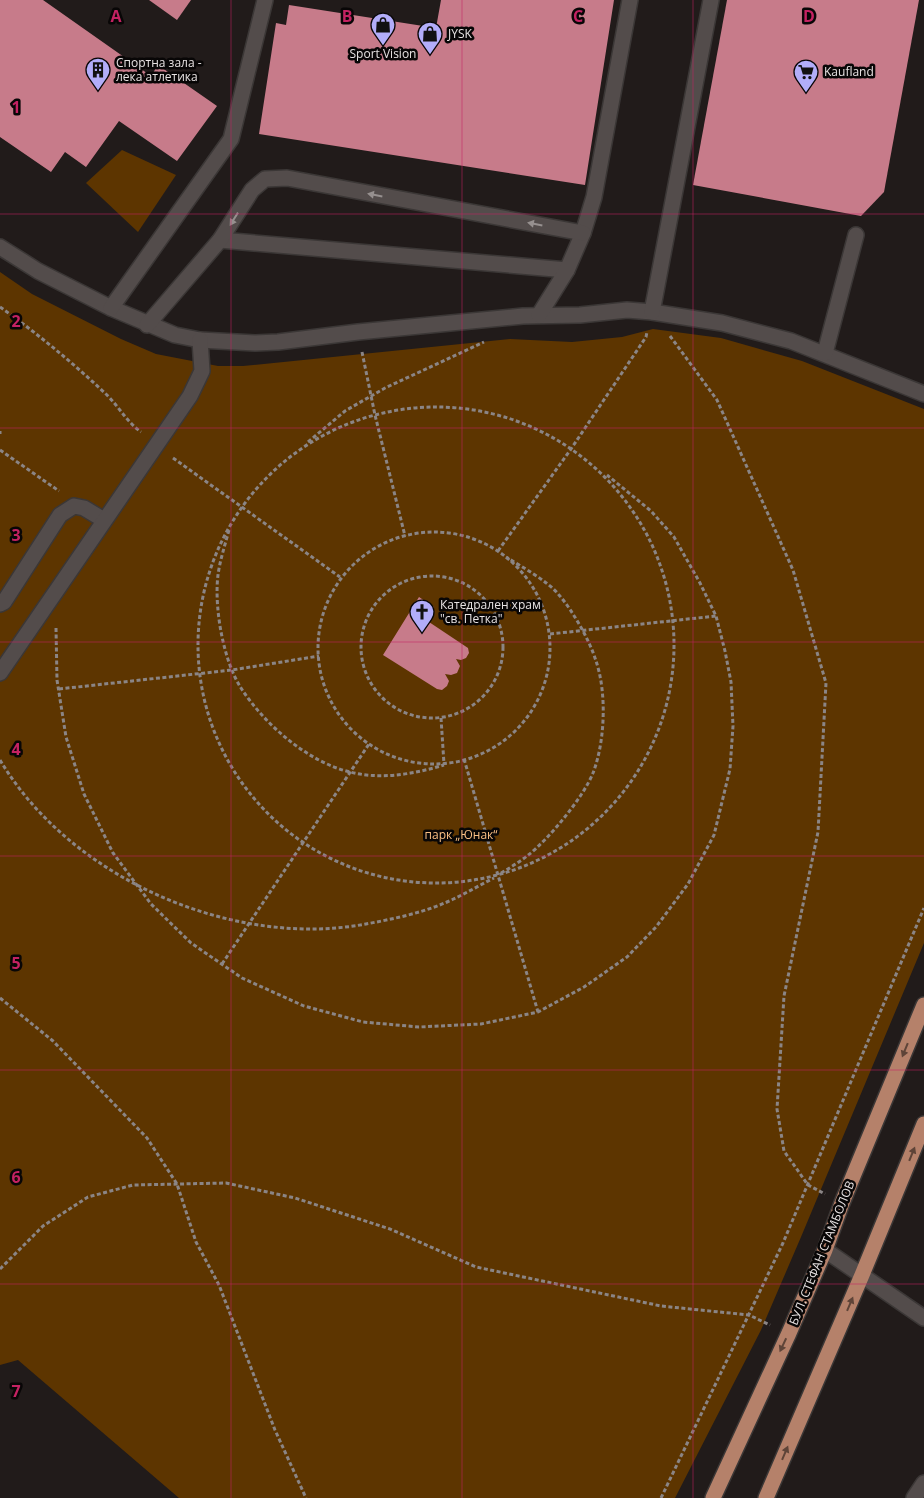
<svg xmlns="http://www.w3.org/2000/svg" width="924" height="1498" viewBox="0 0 924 1498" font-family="'Open Sans',sans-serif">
  <rect width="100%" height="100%" fill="#211b1a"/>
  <g fill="#5d3500">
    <polygon points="122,150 176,175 138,232 86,183"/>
    <polygon points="0,272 32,294 121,339 156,354 218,366 243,366 510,339 572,342 622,337 653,329 721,338 802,361 924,409 924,943 801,1237 761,1330 675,1498 179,1498 18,1360 0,1365"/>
  </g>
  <g fill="#c77b8a">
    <polygon points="0,0 43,0 151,76 158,65 217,106 177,161 119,121 86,167 65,152 51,172 0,137"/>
    <polygon points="149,0 191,0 177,20"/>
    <polygon points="441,0 614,0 585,185 259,134 276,23 286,25 289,5 436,28"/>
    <polygon points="727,0 919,0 884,192 861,216 693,185"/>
    <polygon points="419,597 434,607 426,620 468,648 469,653 466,658 461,660 456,659 460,666 457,673 451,675 445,674 449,681 447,686 442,690 437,689 383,655"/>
  </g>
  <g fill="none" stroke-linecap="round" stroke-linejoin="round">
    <defs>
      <g id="minor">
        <polyline points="220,240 567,270"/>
        <polyline points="0,247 38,271 111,308 175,335 200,340 255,343 278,342 358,332 523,316 580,315 627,310 652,312 722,323 791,341 924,394"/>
        <polyline points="111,308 231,139 265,0"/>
        <polyline points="652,312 711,0"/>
        <polyline points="539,315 567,270 583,233 594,197 630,0"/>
        <polyline points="147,325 220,240 252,190 265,179 287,178 583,233"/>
        <polyline points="825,353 856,235"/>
        <polyline points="0,604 4,602 60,515 74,506 84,508 104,520"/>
        <polyline points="0,673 190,396 202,371 200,340"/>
        <polyline points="825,1250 924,1318"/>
        <polyline points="914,1498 924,1483"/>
      </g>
      <g id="major">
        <polyline points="713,1498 789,1333 825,1250 842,1203 924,1005"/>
        <polyline points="766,1498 862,1275 924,1124"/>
      </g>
    </defs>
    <use href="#minor" stroke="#3b3736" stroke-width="18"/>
    <use href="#major" stroke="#3b3736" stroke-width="18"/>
    <g stroke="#8b8585" stroke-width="3" stroke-dasharray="4 2.5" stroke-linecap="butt">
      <path d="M0,307C38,334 73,363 107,395C119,407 127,422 141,432"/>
      <polyline points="670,336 717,400 793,570 826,683 818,832 784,996 777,1109 784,1151 808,1185 825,1194"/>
      <polyline points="362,352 375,415 405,536"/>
      <circle cx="436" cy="645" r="238"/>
      <polyline points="0,431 0,434"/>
      <polyline points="308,442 345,411 385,388 484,342"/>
      <polyline points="0,450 59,491"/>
      <polyline points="173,458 340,577"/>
      <path d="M229,530C225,545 220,560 218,575C214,607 223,660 241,688C265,725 308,762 350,772C381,780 414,774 444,765"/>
      <circle cx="434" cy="648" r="116"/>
      <polyline points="498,551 571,449 646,337 647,332"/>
      <circle cx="432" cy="647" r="71"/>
      <polyline points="56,628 57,680 66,737 84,794 113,853 151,904 191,943 242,978 304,1006 363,1022 419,1027 481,1024 538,1012 584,987 627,957 656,927 688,884 714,835 730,769 733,726 731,682 725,651 716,616 700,583 674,537 651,511 607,475"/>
      <polyline points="550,634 716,616"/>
      <polyline points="59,689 232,670 319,656"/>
      <polyline points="441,718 444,764"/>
      <polyline points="464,759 538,1012"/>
      <path d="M0,760C70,878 232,949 366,924C393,919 422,913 447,902C463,895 478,886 494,878"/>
      <path d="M501,873C510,868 519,862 527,856C548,840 583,798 593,773C605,742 607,693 596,661C590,641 573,611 559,595C548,581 522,567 506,557"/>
      <polyline points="222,964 369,744"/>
      <polyline points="0,998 53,1041 147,1138 177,1184 196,1242 219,1285 275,1430 306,1498"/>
      <polyline points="0,1269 43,1226 88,1197 133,1185 226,1183 295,1198 390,1229 476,1267 661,1306 749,1315 770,1325"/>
      <polyline points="661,1498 783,1243 924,908"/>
    </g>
    <use href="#minor" stroke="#534c4b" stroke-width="15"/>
    <use href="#major" stroke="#b5816a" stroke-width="15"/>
  </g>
  <defs><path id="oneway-solid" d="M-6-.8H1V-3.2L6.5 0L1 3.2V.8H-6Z" transform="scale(1.25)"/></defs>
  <g fill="#96908f">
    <use href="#oneway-solid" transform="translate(375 195) rotate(-169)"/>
    <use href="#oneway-solid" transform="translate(234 219) rotate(122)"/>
    <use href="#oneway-solid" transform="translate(535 224) rotate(-169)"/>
  </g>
  <g fill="#5e4438">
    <use href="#oneway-solid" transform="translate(905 1050) rotate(112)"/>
    <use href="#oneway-solid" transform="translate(912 1154) rotate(-68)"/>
    <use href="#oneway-solid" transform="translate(850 1304) rotate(-67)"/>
    <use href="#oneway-solid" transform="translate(783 1345) rotate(115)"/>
    <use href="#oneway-solid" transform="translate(785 1453) rotate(-67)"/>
  </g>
  <path fill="none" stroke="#c42262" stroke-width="1" stroke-opacity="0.55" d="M231,0V1498M462,0V1498M693,0V1498M0,214H924M0,428H924M0,642H924M0,856H924M0,1070H924M0,1284H924"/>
  <defs>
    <symbol id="shop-pin" viewBox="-11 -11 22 30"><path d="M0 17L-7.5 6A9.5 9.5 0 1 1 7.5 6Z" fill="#b2adf9" stroke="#080606"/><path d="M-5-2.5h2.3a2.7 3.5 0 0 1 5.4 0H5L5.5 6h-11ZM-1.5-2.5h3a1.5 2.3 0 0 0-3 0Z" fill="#111"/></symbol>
    <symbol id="building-pin" viewBox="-11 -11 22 30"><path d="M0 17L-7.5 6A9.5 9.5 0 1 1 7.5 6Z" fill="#b2adf9" stroke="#080606"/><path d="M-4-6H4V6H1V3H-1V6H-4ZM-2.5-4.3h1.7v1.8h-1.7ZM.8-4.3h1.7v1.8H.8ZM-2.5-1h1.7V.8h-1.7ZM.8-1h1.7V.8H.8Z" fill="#111"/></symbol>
    <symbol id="supermarket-pin" viewBox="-11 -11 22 30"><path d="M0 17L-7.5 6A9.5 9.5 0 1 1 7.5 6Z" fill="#b2adf9" stroke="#080606"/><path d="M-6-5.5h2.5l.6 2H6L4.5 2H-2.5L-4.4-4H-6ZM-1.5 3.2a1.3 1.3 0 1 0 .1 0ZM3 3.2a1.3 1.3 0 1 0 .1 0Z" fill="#111"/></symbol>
    <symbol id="church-pin" viewBox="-11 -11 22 30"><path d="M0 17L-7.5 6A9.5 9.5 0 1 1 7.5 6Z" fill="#b2adf9" stroke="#080606"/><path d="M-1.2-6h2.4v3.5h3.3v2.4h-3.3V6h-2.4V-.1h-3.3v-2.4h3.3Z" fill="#111"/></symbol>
  </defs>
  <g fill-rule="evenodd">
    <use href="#shop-pin" x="369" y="11" width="28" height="38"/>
    <use href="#shop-pin" x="416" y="20" width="28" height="38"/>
    <use href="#building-pin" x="84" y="56" width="28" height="38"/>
    <use href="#supermarket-pin" x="792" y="58" width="28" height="38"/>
    <use href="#church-pin" x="408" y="598" width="28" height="38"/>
  </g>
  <g text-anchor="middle" stroke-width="5" stroke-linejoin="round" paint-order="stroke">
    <g font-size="12" fill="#e8e3e3" stroke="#080606" text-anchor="start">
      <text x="448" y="38">JYSK</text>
      <text x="383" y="58" text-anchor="middle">Sport Vision</text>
      <text x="116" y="67">Спортна зала -<tspan x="116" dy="14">лека атлетика</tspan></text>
      <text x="824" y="76">Kaufland</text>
      <text x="440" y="609">Катедрален храм<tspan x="440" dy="14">"св. Петка"</tspan></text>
    </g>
    <g font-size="12" fill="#fabf84" stroke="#080606">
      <text x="461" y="839">парк „Юнак“</text>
    </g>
    <g font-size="12" fill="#e8e3e3" stroke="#080606">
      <text transform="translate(822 1253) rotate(-68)" y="4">БУЛ. СТЕФАН СТАМБОЛОВ</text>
    </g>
  </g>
  <g font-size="16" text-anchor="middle" font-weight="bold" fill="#c42262" stroke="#080606" stroke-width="5" stroke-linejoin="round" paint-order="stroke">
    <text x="116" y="22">A</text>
    <text x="347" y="22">B</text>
    <text x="578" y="22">C</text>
    <text x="809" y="22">D</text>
    <text x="16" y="113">1</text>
    <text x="16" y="327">2</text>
    <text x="16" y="541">3</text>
    <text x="16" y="755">4</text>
    <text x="16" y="969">5</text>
    <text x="16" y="1183">6</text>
    <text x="16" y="1397">7</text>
  </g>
</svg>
